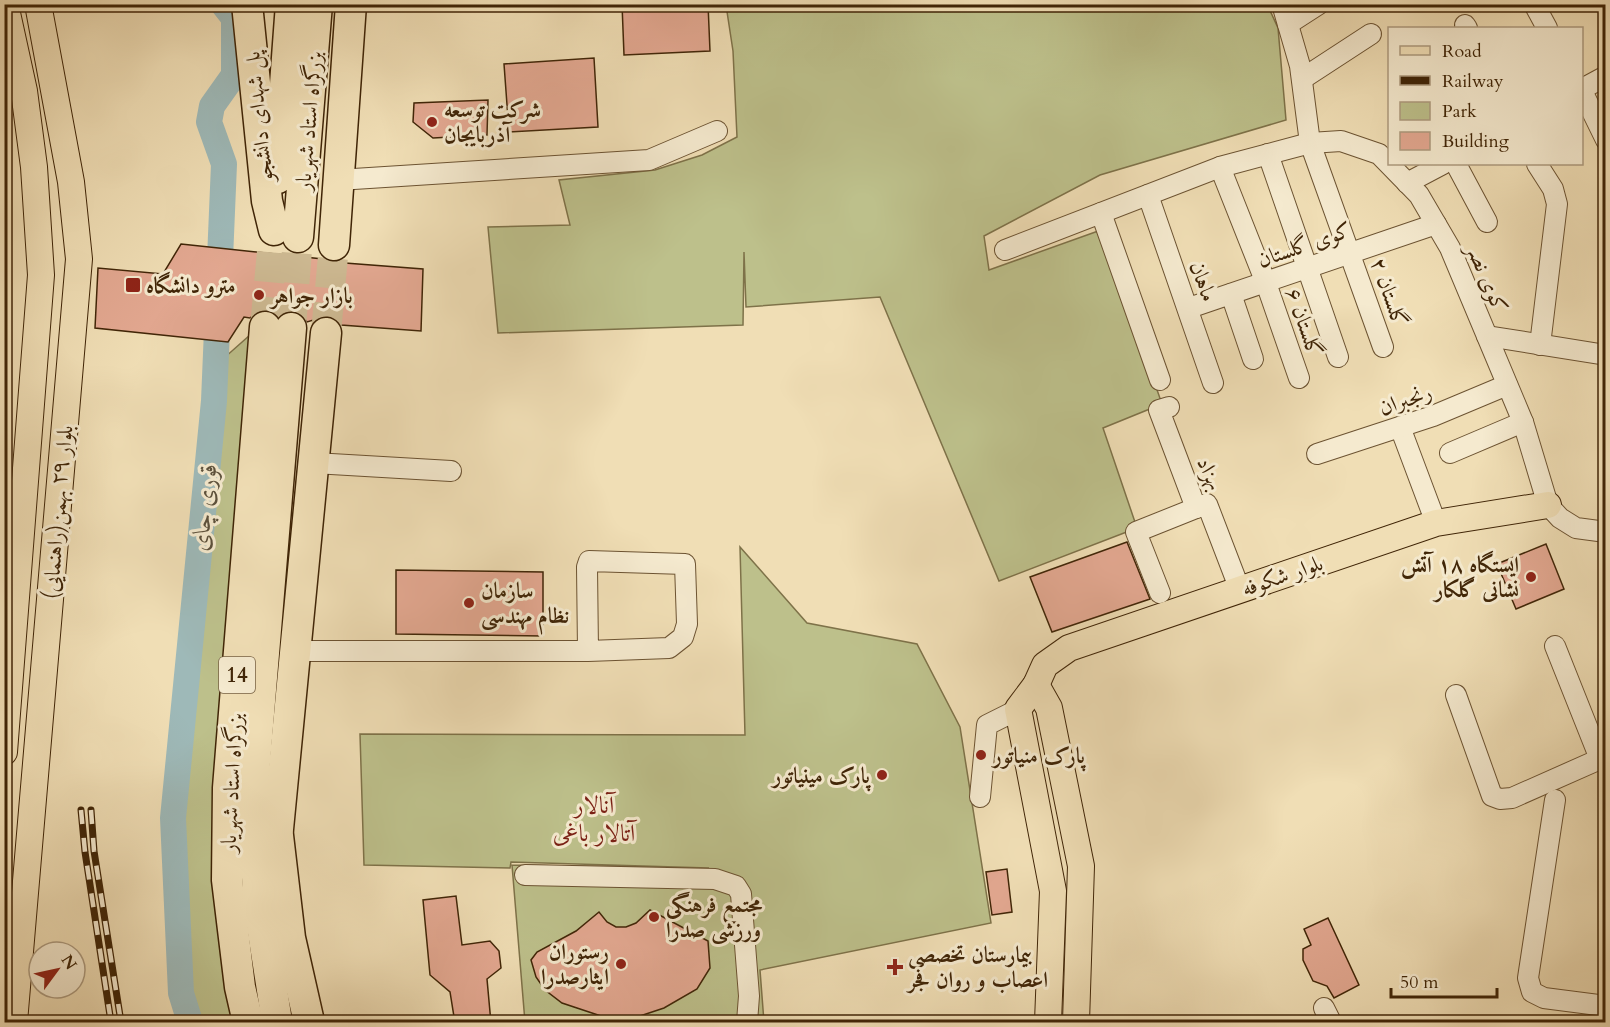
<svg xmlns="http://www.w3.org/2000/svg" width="1610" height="1027" viewBox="0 0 1610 1027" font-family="Cardo,Amiri,serif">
  <rect width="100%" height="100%" fill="#f0deb5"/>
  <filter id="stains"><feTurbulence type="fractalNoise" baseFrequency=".00333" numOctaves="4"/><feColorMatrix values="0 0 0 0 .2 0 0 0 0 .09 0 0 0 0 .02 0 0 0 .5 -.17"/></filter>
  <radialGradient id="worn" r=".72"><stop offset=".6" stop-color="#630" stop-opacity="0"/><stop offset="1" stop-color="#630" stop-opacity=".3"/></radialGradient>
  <g fill="#bdc08b" stroke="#7e7249" stroke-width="1.5">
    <polygon points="1267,4 1278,28 1286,120 1100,175 984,236 989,270 1101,230 1162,404 1103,428 1137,528 999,581 880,297 746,307 744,252 743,325 498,333 488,227 570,225 559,180 655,170 702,155 737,137 733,51 726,5"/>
    <polygon points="250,335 215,834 239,1022 198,1022 187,980 179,823 224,358"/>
    <polygon points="740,547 807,623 917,644 960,727 991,923 760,970 764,1022 525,1022 512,865 709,868 511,862 510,868 364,865 360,734 745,735"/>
  </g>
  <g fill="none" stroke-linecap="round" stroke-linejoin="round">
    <polyline stroke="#9eb9b8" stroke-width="26" points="190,1022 181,993 173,818 214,401 224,164 209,122 212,106 234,75 234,18 223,4"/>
  </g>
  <g fill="#e3a891" stroke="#402507" stroke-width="1.5">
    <polygon points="622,4 708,4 710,51 624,55"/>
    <polygon points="594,58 598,127 509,132 504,64"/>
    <polygon points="488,100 487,135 433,138 413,122 414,103"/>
    <polygon points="181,244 323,259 332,262 423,269 421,331 341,325 336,319 327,316 307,322 301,314 293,311 278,317 266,310 257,312 250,318 244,317 228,342 95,328 98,268 163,274"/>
    <polygon points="1127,542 1150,599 1052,632 1030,577"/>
    <polygon points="1546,544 1564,589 1516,609 1497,564"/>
    <polygon points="396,570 543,572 543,636 396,634"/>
    <polygon points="1007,869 1012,912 992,915 986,872"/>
    <polygon points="456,896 462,945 490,941 499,951 501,968 487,979 491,1023 455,1023 450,992 430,975 423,900"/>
    <polygon points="650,910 708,941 710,968 697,989 664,1008 637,1017 607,1018 562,1003 545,990 536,977 531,960 537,952 576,931 599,912 607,922 616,927 626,927 636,923"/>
    <polygon points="1328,918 1359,985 1334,998 1327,986 1313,981 1303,960 1303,949 1311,945 1304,929"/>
  </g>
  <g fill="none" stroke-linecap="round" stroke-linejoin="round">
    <g stroke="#cdb992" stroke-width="30" stroke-dasharray="30 15" stroke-linecap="butt">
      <polyline points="265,327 274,230"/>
      <polyline points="291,328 298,237"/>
      <polyline points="326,333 334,245"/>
    </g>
    <defs>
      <g id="minor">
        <polyline points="1282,4 1300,66 1310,143 1383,347"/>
        <polyline points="1534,4 1547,28"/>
        <polyline points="1288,24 1319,4"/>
        <polyline points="1465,25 1467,28"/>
        <polyline points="1302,79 1371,34"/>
        <polyline points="1582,89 1606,76"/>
        <polyline points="1582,91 1606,140"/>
        <polyline points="1268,154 1338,357"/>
        <polyline points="1456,164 1487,222"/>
        <polyline points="1537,164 1553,189 1557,204 1540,345"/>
        <polyline points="1220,167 1266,283 1299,378"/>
        <polyline points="338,180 649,160 717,131"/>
        <polyline points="1407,183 1443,164"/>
        <polyline points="1148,195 1213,383"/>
        <polyline points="1101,213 1160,380"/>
        <polyline points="1005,250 1220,167 1310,143 1341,141 1379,154 1419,195 1450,248 1523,422 1548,505 1560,518 1576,528 1606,532"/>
        <polyline points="1231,294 1253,359"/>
        <polyline points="1189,308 1436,224"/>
        <polyline points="1487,336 1606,355"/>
        <polyline points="1169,407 1159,410 1196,508 1207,504 1240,590"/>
        <polyline points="1400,427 1436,523"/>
        <polyline points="1450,453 1523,422"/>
        <polyline points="1317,454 1433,416 1507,385"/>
        <polyline points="314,463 451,471"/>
        <polyline points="1160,593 1136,532 1196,508"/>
        <polyline points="1555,646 1600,759"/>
        <polyline points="296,651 588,651 669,648 683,637 687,624 685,564 589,561 587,567 588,651"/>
        <polyline points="1456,695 1492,796 1500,799 1512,798 1600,759 1606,760"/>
        <polyline points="980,797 987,725 1019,709"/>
        <polyline points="1555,800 1528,978 1532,992 1544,998 1606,1006"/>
        <polyline points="525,875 715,879 736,886 741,894 749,996 747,1022"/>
        <polyline points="1324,1008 1331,1022"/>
      </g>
      <g id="major">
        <polyline points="1036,685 1049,708 1081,866 1076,1022"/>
        <polyline points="4,752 41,275 34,167 24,91 5,4"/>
        <polyline points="14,1022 79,259 71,182 38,4"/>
        <polyline points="1048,1022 1053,891 1018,709 1036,685 1045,665 1069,648 1436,523 1548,505"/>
      </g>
      <g id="highway">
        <polyline points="247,4 267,201 274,230"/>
        <polyline points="278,178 291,4"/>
        <polyline points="298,237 317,4"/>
        <polyline points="334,245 351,4"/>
        <polyline points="275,810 290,938 309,1022"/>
        <polyline points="278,829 326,333"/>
        <polyline points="248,1022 240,987 227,880 228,788 265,327"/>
        <polyline points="277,1022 258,900 253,786 291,328"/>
      </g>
    </defs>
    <use href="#minor" stroke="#6c5332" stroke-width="22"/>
    <use href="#major" stroke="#402507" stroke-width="28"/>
    <use href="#highway" stroke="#402507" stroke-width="33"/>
    <use href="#minor" stroke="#f5eacf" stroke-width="20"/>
    <use href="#major" stroke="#f0deb5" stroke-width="26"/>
    <use href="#highway" stroke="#f0deb5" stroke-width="30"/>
    <defs>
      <g id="rail">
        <polyline points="81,810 85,852 111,1022"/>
        <polyline points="91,810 94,851 121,1022"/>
      </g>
    </defs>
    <use href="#rail" stroke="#402507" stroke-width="7"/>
    <use href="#rail" stroke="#f5eacf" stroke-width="4.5" stroke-dasharray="14" stroke-linecap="butt"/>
  </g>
  <g fill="#8f2418" stroke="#f5eacf" stroke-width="2">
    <circle cx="432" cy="122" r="6"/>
    <rect x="125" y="277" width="16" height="16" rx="3"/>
    <circle cx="259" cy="295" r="6"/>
    <circle cx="1531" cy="577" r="6"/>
    <circle cx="469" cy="603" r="6"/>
    <circle cx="981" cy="755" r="6"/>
    <circle cx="882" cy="775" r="6"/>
    <circle cx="654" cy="917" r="6"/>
    <circle cx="621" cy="964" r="6"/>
    <path d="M892 958h6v6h6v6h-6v6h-6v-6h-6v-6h6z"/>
  </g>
  <g text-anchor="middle" stroke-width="6" stroke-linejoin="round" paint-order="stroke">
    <rect fill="#f5eacf" stroke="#766043" stroke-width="1.5" x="219" y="657" width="36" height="36" rx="4.5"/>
    <g font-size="21" font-weight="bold" fill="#402507">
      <text x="237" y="682">14</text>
    </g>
    <g font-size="22" font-weight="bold" fill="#402507" stroke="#f5eacf" text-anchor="start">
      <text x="444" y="117">شرکت توسعه<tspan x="444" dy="25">آذربایجان</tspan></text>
      <text x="146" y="293">مترو دانشگاه</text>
      <text x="271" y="303">بازار جواهر</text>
      <text x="1519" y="572" text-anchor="end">ایستگاه ۱۸ آتش<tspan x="1519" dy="25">نشانی گلکار</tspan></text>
      <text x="481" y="598">سازمان<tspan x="481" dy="25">نظام مهندسی</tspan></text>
      <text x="993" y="763">پارک منیاتور</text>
      <text x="870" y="783" text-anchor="end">پارک مینیاتور</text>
      <text x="666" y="912">مجتمع فرهنگی<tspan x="666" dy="25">ورزشی صدرا</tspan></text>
      <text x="609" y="959" text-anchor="end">رستوران<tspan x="609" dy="25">ایثارصدرا</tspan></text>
      <text x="908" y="962">بیمارستان تخصصی<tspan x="908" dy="25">اعصاب و روان فجر</tspan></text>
    </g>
    <g font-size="22" fill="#402507" stroke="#f5eacf">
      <text transform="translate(258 117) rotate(-96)" y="8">پل شهدای دانشجو</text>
      <text transform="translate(308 121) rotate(-85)" y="8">بزرگراه استاد شهریار</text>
      <text transform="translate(1304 244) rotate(-19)" y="8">کوی گلستان</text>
      <text transform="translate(1488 278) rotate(67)" y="8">کوی نصر</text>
      <text transform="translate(1204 281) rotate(70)" y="8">ماهان</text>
      <text transform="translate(1390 292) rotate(71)" y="8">گلستان ۲</text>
      <text transform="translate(1305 322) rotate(71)" y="8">گلستان ۶</text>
      <text transform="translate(1405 399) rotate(-19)" y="8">رنجبران</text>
      <text transform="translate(1211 473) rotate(64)" y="8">بهزاد</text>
      <text transform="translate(57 512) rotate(-85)" y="8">بلوار ٢٩ بهمن(راهنمایی)</text>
      <text transform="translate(1282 575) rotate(-19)" y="8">بلوار شکوفه</text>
      <text transform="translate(231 783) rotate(-87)" y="8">بزرگراه استاد شهریار</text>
    </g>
    <g font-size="24" font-style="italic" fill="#5c513c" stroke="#f5eacf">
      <text transform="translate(204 507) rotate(-84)" y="8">قوری چای</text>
    </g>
    <g font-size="24" fill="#7a1f14" stroke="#f5eacf">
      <text x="594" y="813">آنالار<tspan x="594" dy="28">آتالار باغی</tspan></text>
    </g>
  </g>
  <rect width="1610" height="1027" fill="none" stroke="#f0deb5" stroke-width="24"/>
  <rect x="6" y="6" width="1598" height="1015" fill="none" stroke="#402507" stroke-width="3"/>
  <rect x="12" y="12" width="1586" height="1003" fill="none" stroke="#402507" stroke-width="1.5"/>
  <rect x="1388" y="27" width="195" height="138" fill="#f5eacf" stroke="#ad9b7f" stroke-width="1.5"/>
  <rect x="1400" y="46" width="30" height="9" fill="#f0deb5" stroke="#ad9b7f" stroke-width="1.5"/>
  <text x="1442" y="57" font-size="18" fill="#402507">Road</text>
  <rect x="1400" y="76" width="30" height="9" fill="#402507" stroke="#ad9b7f" stroke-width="1.5"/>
  <text x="1442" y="87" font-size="18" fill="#402507">Railway</text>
  <rect x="1400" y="102" width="30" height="18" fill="#bdc08b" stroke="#ad9b7f" stroke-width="1.5"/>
  <text x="1442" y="117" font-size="18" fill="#402507">Park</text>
  <rect x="1400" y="132" width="30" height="18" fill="#e3a891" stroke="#ad9b7f" stroke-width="1.5"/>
  <text x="1442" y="147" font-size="18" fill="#402507">Building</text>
  <g transform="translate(57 970) rotate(57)"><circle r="28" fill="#f5eacf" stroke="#ad9b7f" stroke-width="1.5"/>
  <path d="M0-4.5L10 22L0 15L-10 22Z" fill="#8f2418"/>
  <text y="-9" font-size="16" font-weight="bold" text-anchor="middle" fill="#402507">N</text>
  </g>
  <path d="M1391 988v9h106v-9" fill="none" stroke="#402507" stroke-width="3"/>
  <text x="1400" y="988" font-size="18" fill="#402507" stroke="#f5eacf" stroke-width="4.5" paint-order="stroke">50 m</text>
  <rect width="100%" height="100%" filter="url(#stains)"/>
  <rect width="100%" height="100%" fill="url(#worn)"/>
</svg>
